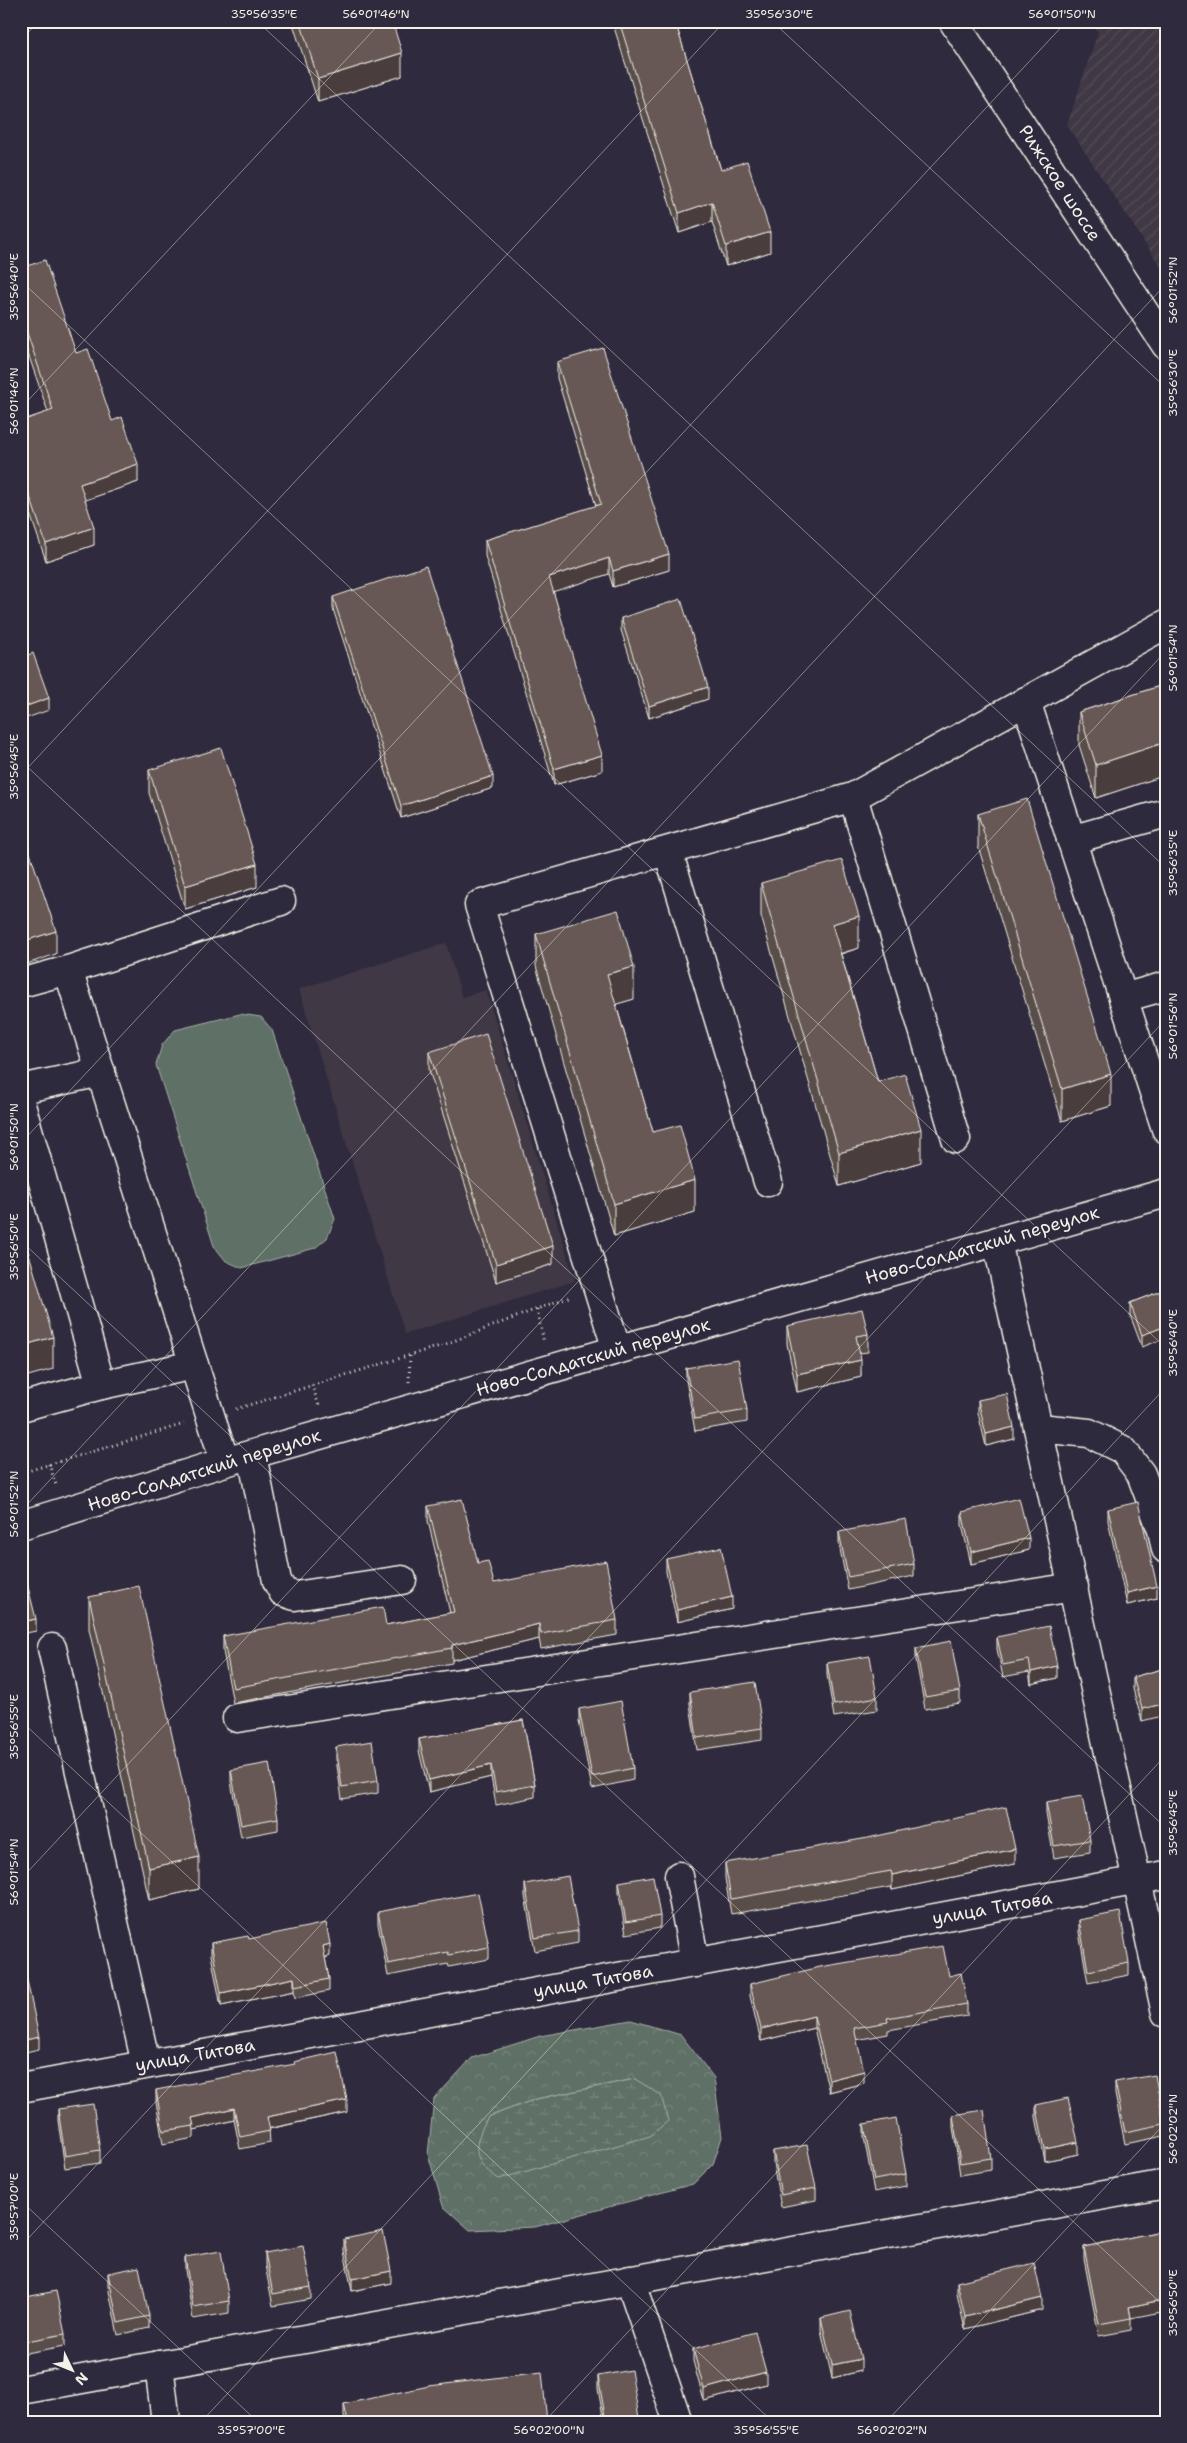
<svg xmlns="http://www.w3.org/2000/svg" width="1187" height="2443" viewBox="0 0 1187 2443" font-family="'Shantell Sans',sans-serif">
  <defs>
    <pattern id="industrial-furrows" width="10" height="10" patternUnits="userSpaceOnUse" patternTransform="scale(1.25)"><rect width="10" height="10" fill="#403844"/><path d="M-1 1l2-2M0 10L10 0M9 11l2-2" fill="none" stroke="#534c56"/></pattern>
    <pattern id="forest-crowns" width="20" height="18" patternUnits="userSpaceOnUse" patternTransform="scale(1.25)"><rect width="20" height="18" fill="#5e6f66"/><path d="M2 6a3 3 0 1 1 6 0M12 15a3 3 0 1 1 6 0" fill="none" stroke="#76847c"/></pattern>
    <pattern id="wetland-marsh" width="20" height="14" patternUnits="userSpaceOnUse" patternTransform="scale(1.25)"><rect width="20" height="14" fill="#5e6f66"/><path d="M1 5h8M5 5V1M11 12h8M15 12V8" fill="none" stroke="#76847c"/></pattern>
  </defs>
  <rect width="100%" height="100%" fill="#2f2a3d"/>
  <filter id="ink" filterUnits="userSpaceOnUse"><feTurbulence type="fractalNoise" baseFrequency=".02" numOctaves="2"/><feDisplacementMap in="SourceGraphic" scale="10" xChannelSelector="R" yChannelSelector="G"/><feConvolveMatrix kernelMatrix="1 2 1 2 8 2 1 2 1" color-interpolation-filters="sRGB"/></filter>
  <g filter="url(#ink)">
    <polygon fill="#403844" points="446,943 462,997 486,990 575,1281 405,1334 299,989"/>
    <polygon fill="url(#industrial-furrows)" points="1092,21 1166,21 1166,275 1067,125 1098,32"/>
    <path fill="url(#forest-crowns)" stroke="#a9b0a7" fill-rule="evenodd" d="M631,2020L681,2035L714,2078L722,2137L713,2164L693,2184L535,2227L470,2230L443,2206L428,2154L434,2099L472,2058L540,2036ZM635,2079L488,2117L536,2099Z"/>
    <path fill="url(#wetland-marsh)" stroke="#a9b0a7" d="M635,2079L661,2095L668,2121L650,2136L499,2179C470,2161 473,2144 488,2117L536,2099Z"/>
    <polygon fill="#5e6f66" stroke="#a9b0a7" points="240,1014 261,1017 272,1030 335,1219 327,1238 315,1248 242,1268 226,1261 214,1246 156,1065 162,1045 175,1030"/>
    <g fill="none" stroke-linecap="round" stroke-linejoin="round">
      <defs>
        <g id="minor">
          <polyline points="953,21 1166,345"/>
          <polyline points="1026,701 1166,1129"/>
          <polyline points="853,797 956,1139"/>
          <polyline points="1071,840 1166,813"/>
          <polyline points="668,851 768,1182"/>
          <polyline points="68,970 225,1462"/>
          <polyline points="21,983 68,970 281,901"/>
          <polyline points="1123,998 1166,986"/>
          <polyline points="21,1089 101,1072"/>
          <polyline points="21,1105 101,1385 194,1365"/>
          <polyline points="997,1241 1166,2013"/>
          <polyline points="617,1350 479,905 853,797 1166,624"/>
          <polyline points="21,1407 101,1385"/>
          <polyline points="1039,1428 1089,1433 1123,1450 1141,1474 1162,1530 1166,1549"/>
          <polyline points="252,1455 277,1581 283,1592 295,1596 402,1580"/>
          <polyline points="21,1525 225,1462 1166,1193"/>
          <polyline points="52,1648 146,2064"/>
          <polyline points="237,1718 1074,1587"/>
          <polyline points="679,1876 695,1963"/>
          <polyline points="21,2088 1166,1875"/>
          <polyline points="630,2280 678,2422"/>
          <polyline points="159,2365 166,2422"/>
          <polyline points="21,2390 1166,2184"/>
        </g>
      </defs>
      <use href="#minor" stroke="#f4f1e8" stroke-width="31"/>
      <g stroke="#f4f1e8" stroke-width="3" stroke-dasharray="1 4" stroke-linecap="butt">
        <polyline points="537,1309 544,1343"/>
        <polyline points="409,1382 410,1355"/>
        <polyline points="312,1385 319,1406"/>
        <polyline points="236,1409 443,1345 571,1296"/>
        <polyline points="49,1464 56,1485"/>
        <polyline points="21,1473 184,1424"/>
      </g>
      <use href="#minor" stroke="#2f2a3d" stroke-width="28"/>
    </g>
    <g fill="#594d49" stroke="#f4f1e8">
      <polygon points="292,21 392,21 402,76 318,102"/>
      <polygon points="612,21 675,21 721,170 770,252 726,266 712,222 679,233"/>
      <polygon points="21,268 76,353 112,421 138,482 85,500 94,545 46,561 21,487 21,421 48,412 21,333"/>
      <polygon points="557,362 669,570 613,587 609,574 553,591 602,771 554,785 485,556 485,540 596,506 557,378"/>
      <polygon points="333,597 493,788 401,818 333,609"/>
      <polygon points="621,618 708,699 649,718 621,630"/>
      <polygon points="1166,684 1166,775 1096,798 1079,745 1079,712"/>
      <polygon points="149,770 257,887 185,909 149,793"/>
      <polygon points="978,814 1111,1106 1062,1121 978,846"/>
      <polygon points="761,883 859,948 841,954 878,1082 921,1162 839,1186 761,916"/>
      <polygon points="536,934 634,999 616,1004 653,1132 695,1212 614,1236 536,966"/>
      <polygon points="429,1052 553,1264 496,1282 429,1070"/>
      <polygon points="1166,1289 1142,1347 1130,1315 1130,1303"/>
      <polygon points="787,1326 868,1334 868,1352 860,1353 861,1377 797,1392 787,1344"/>
      <polygon points="686,1368 747,1410 747,1422 695,1431 686,1380"/>
      <polygon points="978,1400 1014,1439 986,1446 978,1413"/>
      <polygon points="428,1506 478,1563 494,1583 617,1620 617,1635 541,1649 539,1639 452,1660 452,1663 233,1703 223,1651 223,1636 386,1625 450,1613 428,1521"/>
      <polygon points="1108,1509 1157,1598 1127,1605 1108,1521"/>
      <polygon points="962,1512 1029,1550 971,1564 962,1525"/>
      <polygon points="839,1532 914,1564 914,1576 848,1590 839,1544"/>
      <polygon points="666,1559 732,1609 677,1622 666,1572"/>
      <polygon points="89,1597 199,1889 149,1900 89,1629"/>
      <polygon points="997,1637 1057,1678 1031,1684 1029,1672 1003,1677 997,1649"/>
      <polygon points="916,1648 960,1691 960,1703 925,1709 916,1660"/>
      <polygon points="827,1663 877,1697 877,1710 834,1717 827,1675"/>
      <polygon points="1166,1668 1142,1721 1133,1689 1133,1677"/>
      <polygon points="690,1692 762,1728 762,1740 697,1750 690,1704"/>
      <polygon points="579,1709 633,1768 633,1780 592,1789 579,1721"/>
      <polygon points="523,1720 535,1785 535,1797 496,1805 491,1777 429,1792 419,1751 419,1739"/>
      <polygon points="336,1747 378,1781 378,1793 342,1799 336,1759"/>
      <polygon points="231,1770 278,1818 278,1830 241,1837 231,1782"/>
      <polygon points="1163,1779 1166,1779 1166,1812 1163,1791"/>
      <polygon points="1046,1802 1090,1840 1090,1852 1054,1858 1046,1814"/>
      <polygon points="725,1863 1015,1864 892,1890 891,1887 731,1914 725,1878"/>
      <polygon points="619,1882 660,1916 660,1928 626,1934 619,1894"/>
      <polygon points="525,1884 578,1931 578,1943 535,1951 525,1896"/>
      <polygon points="378,1912 489,1947 489,1959 449,1967 448,1964 388,1976 378,1924"/>
      <polygon points="1079,1920 1129,1963 1129,1975 1088,1983 1079,1932"/>
      <polygon points="249,1939 330,1956 325,1958 329,1979 329,1991 295,1998 294,1991 221,2006 211,1955 211,1943"/>
      <polygon points="949,1976 967,2004 967,2016 888,2030 888,2034 856,2040 864,2083 829,2092 814,2028 761,2041 750,1996 750,1984"/>
      <polygon points="1115,2082 1164,2124 1164,2136 1125,2144 1115,2094"/>
      <polygon points="156,2090 347,2112 269,2129 270,2143 240,2149 234,2120 194,2130 194,2138 163,2144 156,2102"/>
      <polygon points="1036,2105 1078,2154 1045,2161 1036,2117"/>
      <polygon points="58,2109 100,2150 100,2163 65,2168 58,2121"/>
      <polygon points="953,2115 991,2158 991,2170 960,2175 953,2127"/>
      <polygon points="864,2124 906,2174 906,2186 874,2192 864,2137"/>
      <polygon points="773,2151 816,2188 816,2200 781,2207 773,2164"/>
      <polygon points="1166,2230 1131,2318 1131,2330 1099,2336 1084,2259 1084,2247"/>
      <polygon points="344,2239 391,2283 352,2291 344,2251"/>
      <polygon points="265,2253 311,2287 311,2299 273,2306 265,2265"/>
      <polygon points="185,2257 229,2301 229,2313 193,2319 185,2270"/>
      <polygon points="108,2273 149,2316 149,2328 118,2335 108,2286"/>
      <polygon points="957,2282 1042,2310 965,2329 957,2294"/>
      <polygon points="21,2298 65,2334 65,2346 21,2354"/>
      <polygon points="821,2318 861,2371 832,2378 821,2330"/>
      <polygon points="693,2349 766,2384 704,2401 693,2361"/>
      <polygon points="598,2376 639,2418 639,2422 604,2422 598,2389"/>
      <polygon points="344,2404 547,2422 345,2422 344,2416"/>
    </g>
    <g fill="#483e3c" stroke="#f4f1e8">
      <polygon points="402,53 402,76 318,102 318,79"/>
      <polygon points="712,202 712,222 679,233 679,213"/>
      <polygon points="770,232 770,252 726,266 726,246"/>
      <polygon points="138,464 138,482 80,502 80,484"/>
      <polygon points="94,527 94,545 46,561 46,544"/>
      <polygon points="669,554 669,570 613,587 613,571"/>
      <polygon points="609,558 609,574 549,593 549,577"/>
      <polygon points="708,687 708,699 649,718 649,706"/>
      <polygon points="49,698 49,710 21,720 21,708"/>
      <polygon points="1166,742 1166,775 1096,798 1096,765"/>
      <polygon points="602,755 602,771 554,785 554,769"/>
      <polygon points="493,776 493,788 401,818 401,806"/>
      <polygon points="257,864 257,887 185,909 185,886"/>
      <polygon points="859,916 859,948 832,956 832,924"/>
      <polygon points="56,931 56,954 21,966 21,942"/>
      <polygon points="634,967 634,999 607,1007 607,974"/>
      <polygon points="1111,1074 1111,1106 1062,1121 1062,1089"/>
      <polygon points="921,1129 921,1162 839,1186 839,1153"/>
      <polygon points="695,1180 695,1212 614,1236 614,1204"/>
      <polygon points="553,1246 553,1264 496,1282 496,1264"/>
      <polygon points="1166,1326 1166,1338 1142,1347 1142,1335"/>
      <polygon points="53,1337 53,1369 21,1378 21,1346"/>
      <polygon points="861,1360 861,1377 797,1392 797,1374"/>
      <polygon points="1014,1427 1014,1439 986,1446 986,1434"/>
      <polygon points="1029,1538 1029,1550 971,1564 971,1552"/>
      <polygon points="1157,1586 1157,1598 1127,1605 1127,1593"/>
      <polygon points="732,1597 732,1609 677,1622 677,1610"/>
      <polygon points="36,1619 36,1631 21,1634 21,1622"/>
      <polygon points="539,1624 539,1639 452,1660 452,1645"/>
      <polygon points="1057,1666 1057,1678 1031,1684 1031,1672"/>
      <polygon points="1166,1703 1166,1715 1142,1721 1142,1709"/>
      <polygon points="491,1765 491,1777 429,1792 429,1780"/>
      <polygon points="1015,1849 1015,1864 892,1890 892,1875"/>
      <polygon points="199,1857 199,1889 149,1900 149,1868"/>
      <polygon points="330,1944 330,1956 323,1958 323,1946"/>
      <polygon points="294,1978 294,1991 221,2006 221,1993"/>
      <polygon points="814,2016 814,2028 761,2041 761,2029"/>
      <polygon points="39,2037 39,2049 21,2053 21,2041"/>
      <polygon points="864,2071 864,2083 829,2092 829,2080"/>
      <polygon points="347,2100 347,2112 267,2129 267,2117"/>
      <polygon points="234,2108 234,2120 194,2130 192,2118"/>
      <polygon points="1078,2142 1078,2154 1045,2161 1045,2149"/>
      <polygon points="391,2271 391,2283 352,2291 352,2279"/>
      <polygon points="1042,2298 1042,2310 965,2329 965,2317"/>
      <polygon points="1166,2299 1166,2311 1131,2318 1129,2307"/>
      <polygon points="861,2359 861,2371 832,2378 832,2365"/>
      <polygon points="766,2372 766,2384 704,2401 704,2389"/>
    </g>
    <g fill="#675955" stroke="#f4f1e8">
      <polygon points="300,21 392,21 402,53 318,79"/>
      <polygon points="619,21 675,21 721,170 747,161 770,232 726,246 712,202 679,213"/>
      <polygon points="45,260 76,353 88,349 112,421 122,417 138,464 80,484 94,527 46,544 21,470 21,421 53,410 21,315 21,268"/>
      <polygon points="603,348 669,554 613,571 609,558 549,577 602,755 554,769 485,540 601,504 557,362"/>
      <polygon points="426,566 493,776 401,806 333,597"/>
      <polygon points="681,599 708,687 649,706 621,618"/>
      <polygon points="33,653 49,698 21,708 21,658"/>
      <polygon points="1166,684 1166,742 1096,765 1079,712"/>
      <polygon points="221,748 257,864 185,886 149,770"/>
      <polygon points="1027,799 1111,1074 1062,1089 978,814"/>
      <polygon points="21,826 56,931 21,942"/>
      <polygon points="842,860 859,916 832,924 878,1082 905,1074 921,1129 839,1153 761,883"/>
      <polygon points="618,910 634,967 607,974 653,1132 680,1125 695,1180 614,1204 536,934"/>
      <polygon points="486,1034 553,1246 496,1264 429,1052"/>
      <polygon points="21,1226 53,1337 21,1346"/>
      <polygon points="1166,1289 1166,1326 1142,1335 1130,1303"/>
      <polygon points="862,1309 868,1334 856,1336 861,1360 797,1374 787,1326"/>
      <polygon points="738,1359 747,1410 695,1419 686,1368"/>
      <polygon points="1007,1394 1014,1427 986,1434 978,1400"/>
      <polygon points="1019,1498 1029,1538 971,1552 962,1512"/>
      <polygon points="462,1499 478,1563 488,1561 494,1583 606,1561 617,1620 541,1634 539,1624 452,1645 452,1648 233,1688 223,1636 383,1607 386,1625 454,1612 428,1506"/>
      <polygon points="1138,1502 1157,1586 1127,1593 1108,1509"/>
      <polygon points="906,1519 914,1564 848,1577 839,1532"/>
      <polygon points="721,1547 732,1597 677,1610 666,1559"/>
      <polygon points="26,1579 36,1619 21,1622 21,1580"/>
      <polygon points="139,1586 199,1857 149,1868 89,1597"/>
      <polygon points="1049,1626 1057,1666 1031,1672 1029,1660 1003,1665 997,1637"/>
      <polygon points="951,1641 960,1691 925,1697 916,1648"/>
      <polygon points="870,1656 877,1697 834,1705 827,1663"/>
      <polygon points="1166,1668 1166,1703 1142,1709 1133,1677"/>
      <polygon points="755,1682 762,1728 697,1738 690,1692"/>
      <polygon points="621,1701 633,1768 592,1777 579,1709"/>
      <polygon points="523,1720 535,1785 496,1792 491,1765 429,1780 419,1739"/>
      <polygon points="372,1741 378,1781 342,1787 336,1747"/>
      <polygon points="269,1763 278,1818 241,1825 231,1770"/>
      <polygon points="1163,1779 1166,1779 1166,1800"/>
      <polygon points="1082,1796 1090,1840 1054,1846 1046,1802"/>
      <polygon points="1006,1807 1015,1849 892,1875 891,1871 731,1899 725,1863 868,1838"/>
      <polygon points="568,1876 578,1931 535,1938 525,1884"/>
      <polygon points="653,1876 660,1916 626,1922 619,1882"/>
      <polygon points="478,1893 489,1947 449,1955 448,1952 388,1964 378,1912"/>
      <polygon points="1120,1912 1129,1963 1088,1971 1079,1920"/>
      <polygon points="326,1923 330,1944 323,1946 329,1979 295,1986 294,1978 221,1993 211,1943 248,1936 249,1939"/>
      <polygon points="943,1946 949,1976 961,1973 967,2004 887,2018 888,2022 854,2028 864,2071 829,2080 814,2016 761,2029 750,1984 820,1967"/>
      <polygon points="24,1966 39,2037 21,2041 21,1967"/>
      <polygon points="337,2052 347,2100 267,2117 270,2131 240,2137 234,2108 192,2118 194,2126 163,2131 156,2090 295,2064 294,2062"/>
      <polygon points="1155,2075 1164,2124 1125,2132 1115,2082"/>
      <polygon points="1068,2098 1078,2142 1045,2149 1036,2105"/>
      <polygon points="93,2104 100,2150 65,2156 58,2109"/>
      <polygon points="984,2110 991,2158 960,2163 953,2115"/>
      <polygon points="896,2118 906,2174 874,2180 864,2124"/>
      <polygon points="807,2145 816,2188 781,2195 773,2151"/>
      <polygon points="1166,2230 1166,2299 1129,2307 1131,2318 1099,2324 1084,2247"/>
      <polygon points="383,2231 391,2271 352,2279 344,2239"/>
      <polygon points="303,2246 311,2287 273,2294 265,2253"/>
      <polygon points="221,2251 229,2301 193,2307 185,2257"/>
      <polygon points="1034,2263 1042,2298 965,2317 957,2282"/>
      <polygon points="139,2267 149,2316 118,2323 108,2273"/>
      <polygon points="56,2291 65,2334 21,2342 21,2298"/>
      <polygon points="850,2311 861,2359 832,2365 821,2318"/>
      <polygon points="755,2332 766,2372 704,2389 693,2349"/>
      <polygon points="631,2370 639,2418 615,2422 606,2422 598,2376"/>
      <polygon points="542,2372 547,2422 348,2422 344,2404 429,2386"/>
    </g>
  </g>
  <path fill="none" stroke="#f4f1e8" stroke-width="1" stroke-opacity="0.45" d="M257,21L1166,868M772,21L1166,388M21,40L39,21M21,281L1166,1348M21,408L382,21M21,761L1166,1828M21,775L725,21M21,1143L1067,21M21,1241L1166,2308M21,1511L1166,284M21,1721L773,2422M21,1879L1166,651M21,2201L258,2422M21,2246L1166,1019M201,2422L1166,1387M544,2422L1166,1755M886,2422L1166,2122"/>
  <g text-anchor="middle" stroke-width="4" stroke-linejoin="round" paint-order="stroke">
    <g font-size="18" fill="#f4f1e8" stroke="#2f2a3d">
      <text transform="translate(1060 183) rotate(57)" y="6">Рижское шоссе</text>
      <text transform="translate(982 1245) rotate(-16)" y="6">Ново-Солдатский переулок</text>
      <text transform="translate(593 1357) rotate(-16)" y="6">Ново-Солдатский переулок</text>
      <text transform="translate(204 1470) rotate(-17)" y="6">Ново-Солдатский переулок</text>
      <text transform="translate(992 1908) rotate(-10)" y="6">улица Титова</text>
      <text transform="translate(593 1981) rotate(-10)" y="6">улица Титова</text>
      <text transform="translate(195 2055) rotate(-10)" y="6">улица Титова</text>
    </g>
  </g>
  <rect width="1187" height="2443" fill="none" stroke="#2f2a3d" stroke-width="55"/>
  <g transform="translate(72 2370) rotate(133)" stroke="#2f2a3d" stroke-width="4" paint-order="stroke">
  <path d="M0-4L9 19L0 12L-9 19Z" fill="#f4f1e8"/>
  <text y="-8" font-size="14" font-weight="bold" text-anchor="middle" fill="#f4f1e8">N</text>
  </g>
  <rect x="28" y="28" width="1132" height="2388" fill="none" stroke="#f4f1e8" stroke-width="2"/>
  <g font-size="12" text-anchor="middle" fill="#f4f1e8">
    <text x="264" y="18">35°56'35"E</text>
    <text x="376" y="18">56°01'46"N</text>
    <text x="779" y="18">35°56'30"E</text>
    <text x="1062" y="18">56°01'50"N</text>
    <text transform="translate(14 287) rotate(-90)" y="4">35°56'40"E</text>
    <text transform="translate(1173 290) rotate(-90)" y="4">56°01'52"N</text>
    <text transform="translate(1173 383) rotate(-90)" y="4">35°56'30"E</text>
    <text transform="translate(14 401) rotate(-90)" y="4">56°01'46"N</text>
    <text transform="translate(1173 658) rotate(-90)" y="4">56°01'54"N</text>
    <text transform="translate(14 767) rotate(-90)" y="4">35°56'45"E</text>
    <text transform="translate(1173 863) rotate(-90)" y="4">35°56'35"E</text>
    <text transform="translate(1173 1026) rotate(-90)" y="4">56°01'56"N</text>
    <text transform="translate(14 1137) rotate(-90)" y="4">56°01'50"N</text>
    <text transform="translate(14 1247) rotate(-90)" y="4">35°56'50"E</text>
    <text transform="translate(1173 1343) rotate(-90)" y="4">35°56'40"E</text>
    <text transform="translate(14 1504) rotate(-90)" y="4">56°01'52"N</text>
    <text transform="translate(14 1727) rotate(-90)" y="4">35°56'55"E</text>
    <text transform="translate(1173 1823) rotate(-90)" y="4">35°56'45"E</text>
    <text transform="translate(14 1872) rotate(-90)" y="4">56°01'54"N</text>
    <text transform="translate(1173 2129) rotate(-90)" y="4">56°02'02"N</text>
    <text transform="translate(14 2207) rotate(-90)" y="4">35°57'00"E</text>
    <text transform="translate(1173 2303) rotate(-90)" y="4">35°56'50"E</text>
    <text x="251" y="2434">35°57'00"E</text>
    <text x="549" y="2434">56°02'00"N</text>
    <text x="766" y="2434">35°56'55"E</text>
    <text x="892" y="2434">56°02'02"N</text>
  </g>
</svg>
